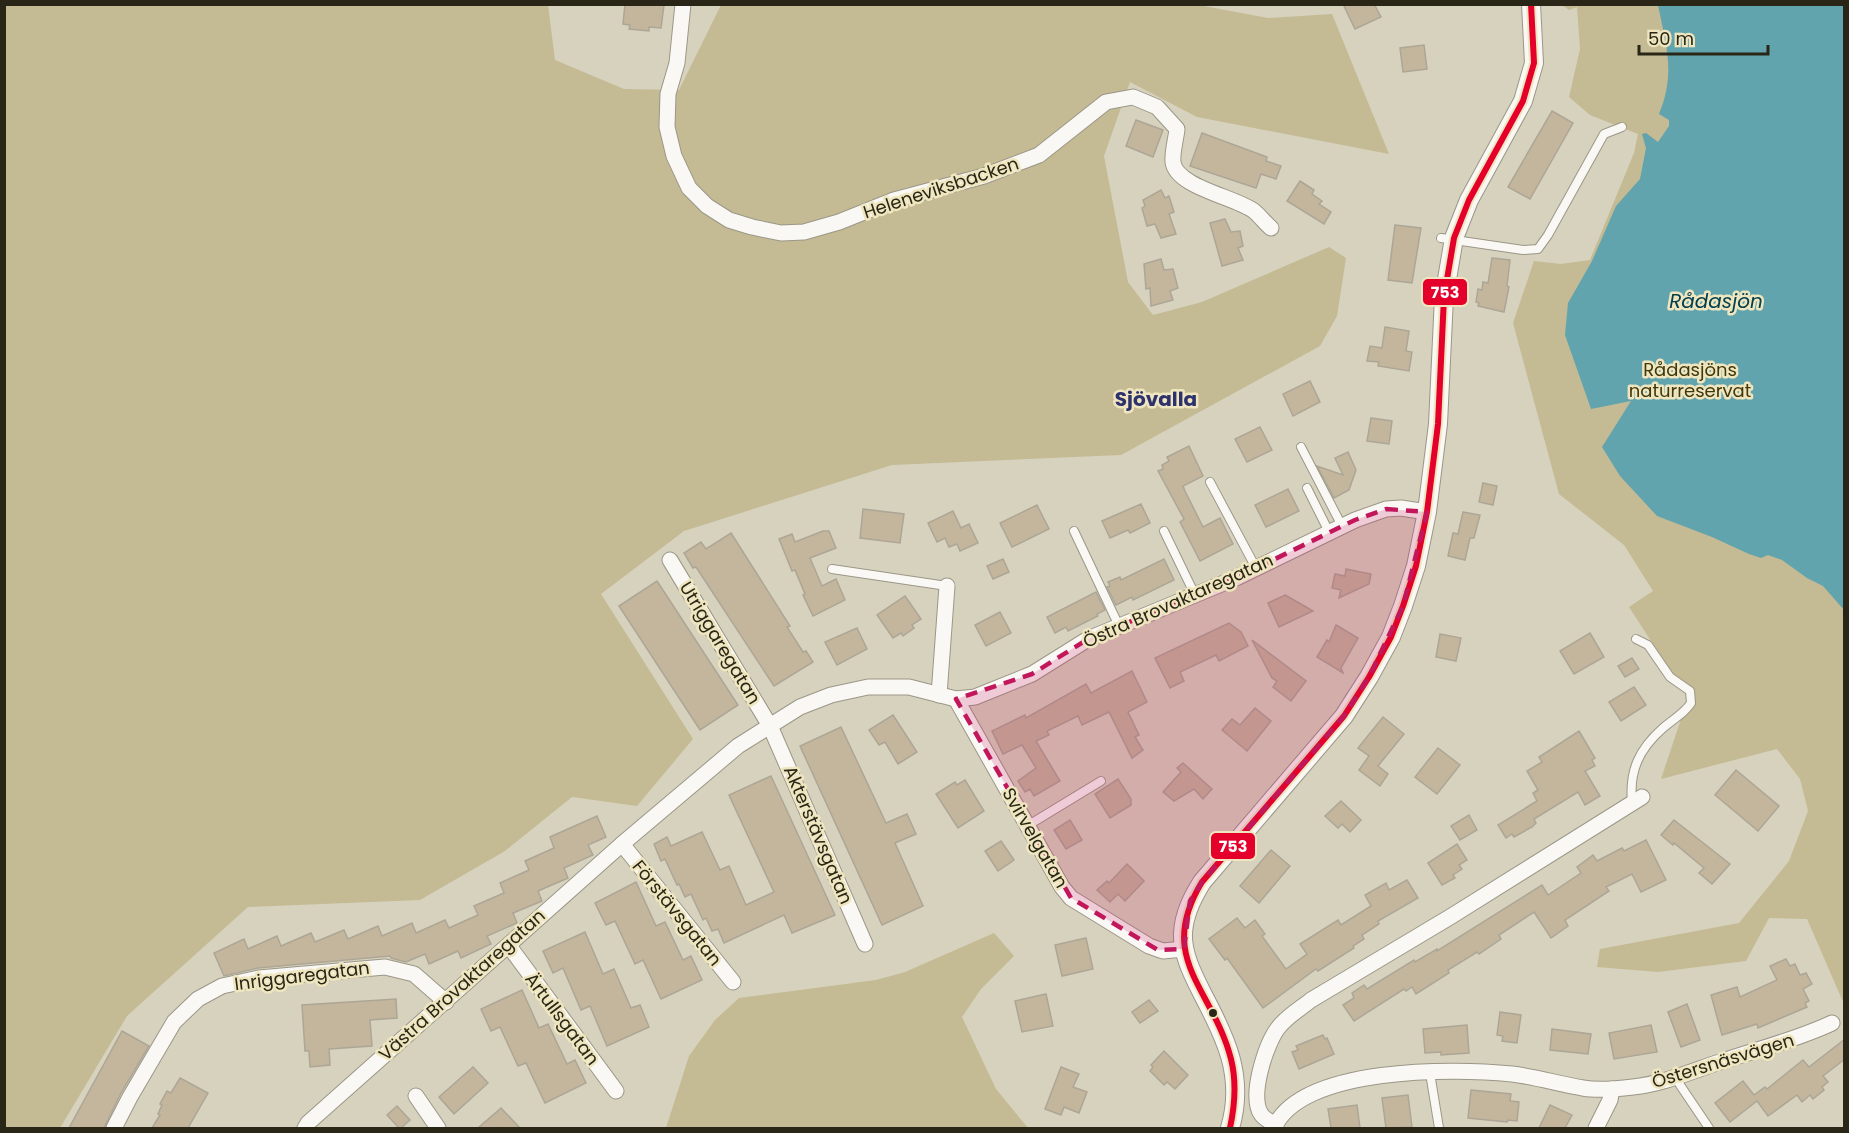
<svg xmlns="http://www.w3.org/2000/svg" width="1849" height="1133" viewBox="0 0 1849 1133" font-family="Poppins,sans-serif">
  <rect width="100%" height="100%" fill="#d7d2bd"/>
  <g fill="#c4ba94">
    <polygon points="1193,4 1268,18 1332,14 1389,154 1197,117 1130,82 1104,156 1128,282 1153,315 1202,302 1329,247 1346,258 1337,316 1320,346 1121,455 892,465 684,531 601,594 693,739 637,806 572,797 505,851 420,900 248,907 127,1016 60,1128 5,1128 5,5 548,5 555,60 624,89 679,90 721,5"/>
    <polygon points="1562,5 1844,5 1844,1004 1807,919 1769,918 1746,961 1658,972 1597,967 1600,949 1739,923 1789,861 1808,811 1800,779 1777,749 1661,779 1688,698 1629,607 1653,591 1624,545 1559,494 1513,323 1534,261 1561,264 1590,260 1634,153 1638,134 1590,115 1569,97 1580,49 1577,7 1569,10"/>
    <polygon points="994,933 1014,956 981,989 962,1017 996,1089 1028,1128 666,1128 689,1056 715,1020 739,998 876,980 905,972"/>
  </g>
  <path fill="#61a4ae" d="M1658,5H1844V610L1823,586L1807,578L1782,560L1768,555L1761,558L1749,554L1712,537L1657,516L1620,476L1602,447L1631,401L1591,409L1565,335L1568,303L1592,261L1616,206L1640,179L1646,148L1642,134L1646,133L1658,142L1669,126V120L1659,114C1676,73 1666,45 1658,5Z"/>
  <g fill="#c3b69d" stroke="#ada696" stroke-width="1.5">
    <polygon points="625,4 664,5 661,28 649,27 649,31 629,29 630,25 623,24"/>
    <polygon points="1343,4 1374,4 1381,17 1355,29"/>
    <polygon points="1424,45 1427,69 1403,72 1400,48"/>
    <polygon points="1552,111 1573,123 1530,199 1508,187"/>
    <polygon points="1136,120 1163,130 1153,157 1126,146"/>
    <polygon points="1202,133 1267,157 1266,161 1281,166 1276,179 1261,174 1256,188 1190,166"/>
    <polygon points="1300,181 1314,190 1312,194 1322,201 1319,204 1331,212 1324,224 1287,201"/>
    <polygon points="1161,190 1165,198 1169,196 1174,212 1169,214 1176,234 1161,238 1155,224 1147,226 1142,208 1145,206 1143,200"/>
    <polygon points="1225,219 1231,232 1240,231 1243,246 1238,248 1243,260 1222,266 1210,223"/>
    <polygon points="1395,225 1421,228 1412,283 1388,280"/>
    <polygon points="1492,258 1510,260 1507,286 1509,287 1504,312 1478,306 1479,303 1476,302 1478,289 1482,290 1483,282 1488,283"/>
    <polygon points="1161,259 1164,270 1173,269 1178,288 1170,291 1173,300 1151,306 1150,288 1146,289 1144,264"/>
    <polygon points="1385,327 1409,331 1406,351 1412,352 1409,371 1378,366 1379,362 1367,361 1370,346 1382,348"/>
    <polygon points="1310,381 1320,402 1293,416 1283,394"/>
    <polygon points="1371,418 1392,421 1389,444 1367,441"/>
    <polygon points="1260,427 1272,450 1247,462 1235,439"/>
    <polygon points="1189,446 1203,476 1183,486 1185,491 1203,527 1220,518 1233,544 1200,561 1180,522 1184,519 1158,471 1163,469 1162,465 1169,461 1167,457"/>
    <polygon points="1348,452 1356,470 1349,490 1334,498 1317,466 1343,475 1335,458"/>
    <polygon points="1483,483 1497,486 1493,505 1479,502"/>
    <polygon points="1288,489 1299,511 1266,527 1255,505"/>
    <polygon points="1141,504 1150,523 1130,533 1128,530 1110,538 1102,521"/>
    <polygon points="1037,505 1049,529 1012,547 1000,523"/>
    <polygon points="863,509 904,514 900,543 860,538"/>
    <polygon points="953,511 961,528 969,524 978,543 960,551 957,544 949,547 945,538 937,542 928,523"/>
    <polygon points="1463,512 1480,515 1474,538 1470,538 1465,560 1448,556 1453,533 1458,534"/>
    <polygon points="823,531 829,531 836,548 810,558 822,586 836,579 845,600 813,616 803,595 805,594 795,570 792,571 779,539 792,534 795,542"/>
    <polygon points="731,533 790,626 787,627 803,652 806,651 813,662 774,686 696,567 693,568 684,553 701,542 706,549"/>
    <polygon points="1003,559 1009,572 993,579 987,566"/>
    <polygon points="1164,559 1174,580 1133,600 1132,597 1116,605 1107,587 1110,586 1108,582 1120,577 1121,580"/>
    <polygon points="1346,569 1371,574 1369,584 1339,598 1341,590 1332,588 1335,574 1345,576"/>
    <polygon points="657,581 738,705 700,730 619,606"/>
    <polygon points="1096,592 1105,610 1097,614 1098,616 1068,631 1066,627 1055,633 1047,617"/>
    <polygon points="1285,595 1313,611 1279,627 1268,603"/>
    <polygon points="905,596 921,619 912,625 914,628 903,636 901,633 893,638 877,615"/>
    <polygon points="1000,612 1011,633 986,646 975,625"/>
    <polygon points="1229,623 1241,632 1248,646 1219,661 1216,655 1180,672 1184,681 1170,688 1155,658"/>
    <polygon points="1336,625 1358,638 1341,668 1343,673 1317,657 1327,640 1329,642"/>
    <polygon points="857,628 867,649 837,665 825,642"/>
    <polygon points="1590,633 1604,657 1574,674 1560,651"/>
    <polygon points="1440,634 1461,638 1456,661 1436,657"/>
    <polygon points="1252,640 1306,681 1291,701 1273,687 1277,681 1272,678"/>
    <polygon points="1632,658 1639,669 1625,677 1618,666"/>
    <polygon points="1132,671 1147,702 1128,712 1139,735 1135,737 1143,750 1132,758 1109,712 1082,725 1078,716 1047,731 1049,735 1036,741 1060,781 1034,796 1030,789 1025,792 1018,781 1036,768 1022,745 1003,754 992,731 1025,715 1026,718 1086,684 1091,693"/>
    <polygon points="1634,687 1646,705 1621,721 1609,702"/>
    <polygon points="1255,708 1271,721 1247,751 1222,730 1232,719 1240,725"/>
    <polygon points="893,715 917,752 898,764 885,742 879,745 869,730"/>
    <polygon points="1383,717 1404,734 1378,766 1388,774 1380,786 1359,770 1369,756 1358,748"/>
    <polygon points="841,727 886,823 907,814 916,834 895,843 923,906 882,925 800,746"/>
    <polygon points="1579,731 1595,758 1592,760 1595,766 1585,771 1600,796 1585,805 1578,792 1534,819 1536,823 1532,827 1514,837 1512,834 1506,838 1498,825 1537,801 1533,793 1538,790 1527,771 1542,762 1539,757"/>
    <polygon points="1438,748 1460,765 1437,794 1415,777"/>
    <polygon points="1183,763 1212,789 1203,799 1194,789 1174,801 1163,792 1181,772 1177,768"/>
    <polygon points="1736,770 1779,806 1758,831 1715,795"/>
    <polygon points="771,776 835,915 792,933 784,915 724,943 718,929 712,931 706,918 703,920 691,894 685,897 679,884 677,885 665,859 661,861 654,844 667,837 671,846 702,832 720,870 729,866 746,905 774,892 729,795"/>
    <polygon points="1118,779 1131,799 1131,805 1110,818 1095,794"/>
    <polygon points="965,780 984,811 958,828 936,794 955,782 957,785"/>
    <polygon points="1341,801 1361,820 1350,832 1342,824 1338,828 1325,816"/>
    <polygon points="1469,815 1477,830 1460,840 1451,826"/>
    <polygon points="597,816 606,837 588,845 593,855 564,868 568,878 538,891 542,901 513,913 517,923 487,936 491,944 461,958 458,951 429,964 425,954 406,962 391,958 390,956 258,968 224,976 214,953 244,939 248,949 277,936 281,946 311,933 315,942 344,930 348,939 378,926 382,936 412,923 416,933 445,920 449,928 478,915 474,906 504,893 500,883 529,870 525,861 554,848 550,837"/>
    <polygon points="1070,820 1082,840 1066,849 1054,830"/>
    <polygon points="1674,820 1730,864 1712,884 1699,873 1704,868 1674,843 1673,845 1661,835"/>
    <polygon points="1646,840 1666,880 1641,892 1632,874 1606,887 1609,891 1565,920 1568,926 1551,938 1534,912 1499,935 1501,939 1479,954 1477,952 1448,970 1449,973 1416,994 1412,987 1406,991 1404,989 1354,1021 1343,1005 1354,998 1352,993 1364,985 1367,989 1414,960 1415,962 1437,949 1437,951 1542,885 1548,895 1581,873 1577,867 1593,855 1597,861 1622,848 1624,851"/>
    <polygon points="1001,841 1014,860 998,871 985,851"/>
    <polygon points="1457,844 1467,860 1459,865 1462,869 1453,875 1455,878 1442,885 1428,863"/>
    <polygon points="1271,850 1290,866 1259,903 1240,886"/>
    <polygon points="1127,864 1144,881 1125,901 1118,894 1110,902 1097,890 1107,881 1109,883"/>
    <polygon points="1407,880 1418,898 1378,921 1379,924 1362,935 1364,939 1353,946 1354,948 1318,971 1316,969 1263,1008 1227,958 1225,960 1209,939 1237,918 1245,928 1255,920 1265,934 1262,936 1286,969 1307,954 1300,944 1338,920 1341,925 1371,906 1365,895 1386,883 1389,890"/>
    <polygon points="636,882 656,926 665,922 683,960 691,956 702,980 661,999 643,960 635,964 615,921 606,925 595,903"/>
    <polygon points="585,932 603,974 614,969 631,1008 640,1005 649,1027 607,1046 590,1006 581,1010 563,968 553,973 543,951"/>
    <polygon points="1086,938 1093,969 1062,976 1055,945"/>
    <polygon points="1786,959 1790,966 1795,964 1800,975 1806,973 1812,984 1803,989 1809,1001 1805,1003 1807,1007 1758,1028 1757,1024 1722,1035 1711,995 1737,987 1740,997 1777,980 1770,966"/>
    <polygon points="522,990 539,1028 548,1024 567,1064 575,1060 586,1083 545,1103 526,1063 518,1066 500,1027 491,1031 481,1009"/>
    <polygon points="1046,994 1053,1026 1022,1032 1015,1001"/>
    <polygon points="396,999 397,1018 370,1020 372,1046 329,1049 330,1065 310,1067 309,1051 305,1051 302,1005"/>
    <polygon points="1149,1000 1158,1011 1140,1023 1132,1012"/>
    <polygon points="1687,1004 1700,1040 1681,1047 1668,1012"/>
    <polygon points="1500,1012 1521,1015 1517,1043 1502,1041 1503,1036 1497,1035"/>
    <polygon points="1467,1025 1469,1053 1441,1055 1441,1052 1425,1053 1423,1029"/>
    <polygon points="1651,1025 1657,1052 1614,1059 1609,1033"/>
    <polygon points="1552,1029 1591,1034 1588,1054 1550,1050"/>
    <polygon points="122,1031 149,1046 121,1093 104,1128 69,1128"/>
    <polygon points="1323,1035 1325,1039 1327,1038 1334,1054 1299,1069 1292,1052 1298,1050 1296,1046"/>
    <polygon points="1845,1039 1845,1059 1823,1076 1828,1082 1822,1087 1824,1090 1813,1099 1810,1095 1802,1102 1797,1095 1768,1116 1757,1101 1730,1122 1715,1103 1743,1081 1754,1095 1765,1087 1767,1089 1803,1060 1809,1067"/>
    <polygon points="1164,1051 1188,1075 1175,1089 1167,1082 1164,1085 1150,1071 1153,1067 1151,1065"/>
    <polygon points="473,1067 488,1083 454,1114 439,1097"/>
    <polygon points="1061,1067 1079,1074 1073,1087 1087,1092 1079,1113 1064,1107 1061,1115 1045,1109"/>
    <polygon points="180,1078 208,1093 188,1128 152,1128 160,1115 158,1114 162,1105 160,1104 167,1091 171,1093"/>
    <polygon points="1471,1090 1511,1094 1510,1101 1519,1102 1517,1121 1508,1120 1507,1122 1468,1118"/>
    <polygon points="1408,1095 1412,1127 1386,1128 1382,1098"/>
    <polygon points="1357,1105 1360,1128 1331,1128 1328,1109"/>
    <polygon points="1550,1105 1572,1115 1565,1128 1539,1128"/>
    <polygon points="397,1106 410,1120 401,1128 399,1128 387,1115"/>
    <polygon points="501,1108 520,1128 478,1128"/>
  </g>
  <g fill="none" stroke-linecap="round" stroke-linejoin="round">
    <defs>
      <g id="service">
        <polyline points="1441,238 1523,250 1538,249 1548,235 1604,134 1622,127"/>
        <polyline points="1301,447 1342,526"/>
        <polyline points="1210,482 1256,568"/>
        <polyline points="1307,488 1329,532"/>
        <polyline points="1074,531 1119,626"/>
        <polyline points="1164,531 1195,595"/>
        <polyline points="832,569 947,586"/>
        <path d="M1632,802C1629,771 1639,749 1663,728C1673,719 1684,714 1691,703L1690,691L1670,677L1648,645L1636,639"/>
        <polyline points="1027,826 1101,781"/>
        <polyline points="1430,1073 1439,1128"/>
        <polyline points="1676,1077 1680,1085 1709,1128"/>
      </g>
      <g id="minor">
        <path d="M683,4L677,63L668,94L667,127L674,156L689,188L707,206L729,220L752,227L781,233L804,232L839,222L894,200L984,176L1039,155L1106,102L1133,97L1157,107L1177,129C1176,139 1172,152 1173,162C1176,187 1235,197 1254,211C1260,216 1265,223 1271,228"/>
        <polyline points="670,560 770,726 865,944"/>
        <polyline points="939,695 947,586"/>
        <polyline points="956,699 1062,887 1071,898 1149,946 1163,951 1184,949"/>
        <polyline points="622,844 733,982"/>
        <polyline points="509,946 616,1091"/>
        <polyline points="416,1096 438,1128"/>
        <path d="M1276,1125C1271,1122 1264,1119 1261,1114C1249,1095 1266,1044 1278,1028C1287,1016 1300,1009 1311,1000L1450,917L1642,797"/>
        <polyline points="114,1128 130,1097 174,1022 198,999 222,986 259,978 385,967 414,974 446,1002"/>
        <polyline points="305,1128 308,1123 622,844 738,746 800,707 831,695 868,687 909,687 956,699 975,697 1032,674 1088,639 1236,578 1355,520 1386,509 1401,508 1427,512"/>
        <path d="M1274,1128C1301,1066 1455,1068 1512,1074C1536,1077 1559,1084 1583,1088C1599,1091 1617,1089 1633,1087C1663,1084 1692,1071 1720,1062C1758,1049 1796,1040 1832,1023"/>
        <polyline points="1596,1128 1610,1100 1612,1089"/>
      </g>
      <path id="tertiary" d="M1230,1128C1245,1077 1226,1038 1202,993C1193,975 1182,954 1183,933C1184,914 1192,898 1202,882L1344,716L1369,677L1391,637L1403,606L1416,566L1427,512L1438,424L1444,297L1454,238L1469,200L1523,101L1534,63L1531,4"/>
    </defs>
    <use href="#service" stroke="#9b9787" stroke-width="10"/>
    <use href="#minor" stroke="#9b9787" stroke-width="17"/>
    <use href="#tertiary" stroke="#9b9787" stroke-width="20"/>
    <use href="#service" stroke="#f9f8f5" stroke-width="8"/>
    <use href="#minor" stroke="#f9f8f5" stroke-width="15"/>
    <use href="#tertiary" stroke="#f9f8f5" stroke-width="18"/>
    <defs>
      <path id="bus-1" d="M1230,1128C1235,1105 1237,1083 1231,1059C1213,988 1155,959 1202,882L1344,716L1369,677L1391,637L1403,606L1416,566L1427,512L1438,424L1444,297L1454,238L1469,200L1523,101L1534,63L1531,4"/>
    </defs>
    <use href="#bus-1" stroke="#efe6bf" stroke-width="10"/>
    <use href="#bus-1" stroke="#e4002b" stroke-width="6"/>
  </g>
  <path fill="#c2185b" fill-opacity="0.2" stroke="#c2185b" stroke-width="4.5" stroke-dasharray="12 8" stroke-linejoin="round" d="M1386,509L1427,512L1403,606L1369,677L1344,716L1202,882L1190,901L1184,949L1158,950L1071,898L956,699L1032,674L1088,639L1236,578L1355,520Z"/>
  <circle fill="#292617" stroke="#efe6bf" stroke-width="2" cx="1213" cy="1013" r="5"/>
  <g text-anchor="middle" stroke-width="5" stroke-linejoin="round" paint-order="stroke">
    <g font-size="18" fill="#292617" stroke="#efe6bf">
      <text transform="translate(941 188) rotate(-18)" y="6">Heleneviksbacken</text>
      <text transform="translate(1178 601) rotate(-24)" y="6">Östra Brovaktaregatan</text>
      <text transform="translate(720 643) rotate(59)" y="6">Utriggaregatan</text>
      <text transform="translate(818 835) rotate(67)" y="6">Akterstävsgatan</text>
      <text transform="translate(1035 838) rotate(60)" y="6">Svirvelgatan</text>
      <text transform="translate(677 913) rotate(51)" y="6">Förstävsgatan</text>
      <text transform="translate(302 976) rotate(-7)" y="6">Inriggaregatan</text>
      <text transform="translate(462 985) rotate(-42)" y="6">Västra Brovaktaregatan</text>
      <text transform="translate(562 1019) rotate(53)" y="6">Ärtullsgatan</text>
      <text transform="translate(1723 1061) rotate(-17)" y="6">Östersnäsvägen</text>
    </g>
    <g font-size="18" fill="#41380e" stroke="#efe6bf">
      <text x="1690" y="376">Rådasjöns<tspan x="1690" dy="21">naturreservat</tspan></text>
    </g>
    <g font-size="20" font-style="italic" fill="#04404d" stroke="#efe6bf">
      <text x="1716" y="308">Rådasjön</text>
    </g>
    <g font-size="20" font-weight="bold" fill="#2d326d" stroke="#efe6bf">
      <text x="1156" y="406">Sjövalla</text>
    </g>
  </g>
  <g stroke="#efe6bf" stroke-width="2">
    <rect x="1422" y="278" width="46" height="28" rx="6" fill="#e4002b"/>
    <rect x="1210" y="832" width="46" height="28" rx="6" fill="#e4002b"/>
  </g>
  <g font-size="16" text-anchor="middle" font-weight="bold" fill="#fff">
    <text x="1445" y="298">753</text>
    <text x="1233" y="852">753</text>
  </g>
  <rect width="1849" height="1133" fill="none" stroke="#292617" stroke-width="12"/>
  <path d="M1639 45v9h129v-9" fill="none" stroke="#292617" stroke-width="3"/>
  <text x="1648" y="45" font-size="18" fill="#292617" stroke="#efe6bf" stroke-width="4.5" paint-order="stroke">50 m</text>
</svg>
